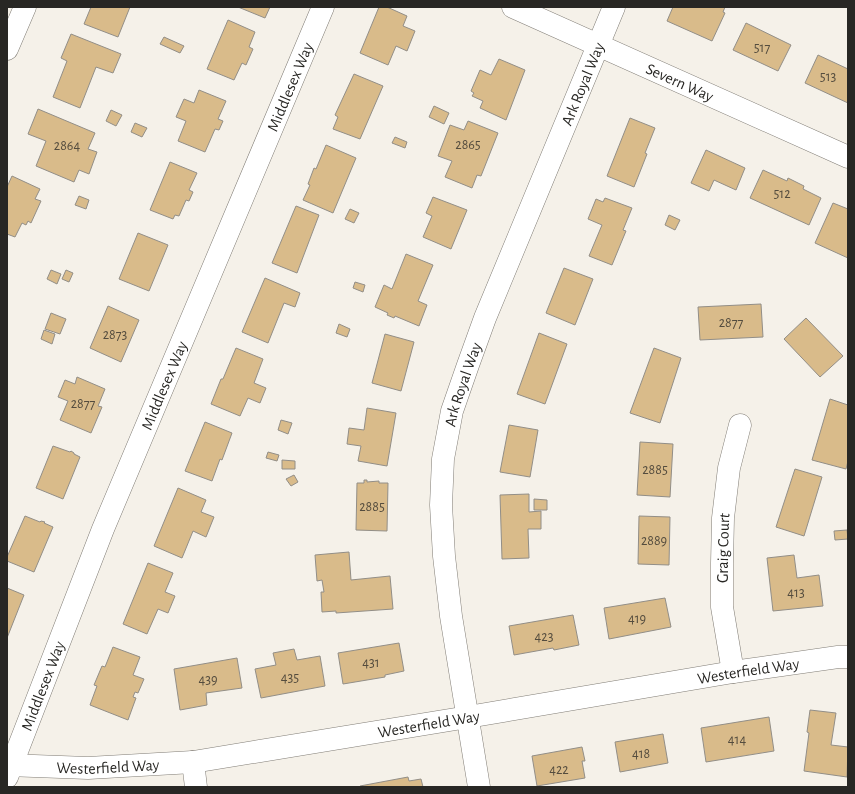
<svg xmlns="http://www.w3.org/2000/svg" width="855" height="794" viewBox="0 0 855 794" font-family="'Alegreya Sans',sans-serif">
  <rect width="100%" height="100%" fill="#f5f1e9"/>
  <g fill="#d9bb8a" stroke="#928e87">
    <polygon points="91,7 130,7 118,37 84,24"/>
    <polygon points="238,7 270,7 265,18"/>
    <polygon points="379,7 387,7 407,16 403,26 415,31 407,51 396,46 388,65 360,53"/>
    <polygon points="673,7 725,7 723,12 725,13 712,41 667,21"/>
    <polygon points="228,20 255,32 249,47 253,49 246,65 242,63 234,80 207,69"/>
    <polygon points="746,23 791,45 778,71 733,50"/>
    <polygon points="71,34 121,54 113,73 96,67 80,108 53,97 67,61 61,58"/>
    <polygon points="164,37 184,46 180,53 160,44"/>
    <polygon points="818,55 848,69 848,103 805,83"/>
    <polygon points="499,59 525,70 506,120 480,108 483,101 472,96 474,93 471,91 480,70 491,75"/>
    <polygon points="354,74 383,86 360,139 333,129 338,117 335,115"/>
    <polygon points="199,90 226,101 218,119 223,121 219,130 215,129 205,152 178,141 186,121 176,117 184,99 194,103"/>
    <polygon points="434,106 449,113 444,124 429,117"/>
    <polygon points="38,109 95,133 88,149 97,152 89,174 79,170 74,182 36,166 46,141 28,134"/>
    <polygon points="111,110 122,115 116,126 106,121"/>
    <polygon points="630,118 655,128 645,153 647,154 634,187 607,176"/>
    <polygon points="468,121 498,133 481,176 477,175 472,188 445,177 452,161 438,156 450,125 464,130"/>
    <polygon points="135,123 147,128 142,137 131,132"/>
    <polygon points="395,137 407,142 405,148 392,143"/>
    <polygon points="326,145 356,158 333,213 303,200 310,185 308,184 314,168 316,169"/>
    <polygon points="706,150 745,168 736,190 714,180 709,191 691,183"/>
    <polygon points="170,162 197,173 189,190 193,192 189,201 186,200 179,216 175,215 173,219 150,210"/>
    <polygon points="763,170 787,181 788,178 804,186 803,189 821,198 809,225 750,198"/>
    <polygon points="12,176 40,189 35,199 41,201 31,223 28,221 26,225 22,223 15,237 7,234 7,187"/>
    <polygon points="79,196 89,200 86,209 75,205"/>
    <polygon points="433,197 467,210 451,249 423,237 432,216 426,213"/>
    <polygon points="605,198 632,208 623,230 626,231 612,265 589,256 602,225 588,219 596,199 603,202"/>
    <polygon points="833,203 848,209 848,258 815,243"/>
    <polygon points="296,206 319,215 297,273 272,263"/>
    <polygon points="350,209 359,213 354,223 345,219"/>
    <polygon points="669,215 680,220 675,230 665,225"/>
    <polygon points="138,233 168,245 149,291 119,279"/>
    <polygon points="406,254 433,265 418,301 427,305 419,326 395,316 394,318 387,315 388,313 375,307 384,285 392,289"/>
    <polygon points="564,268 593,279 575,325 546,313"/>
    <polygon points="51,270 61,274 57,284 47,279"/>
    <polygon points="66,270 73,273 69,282 62,279"/>
    <polygon points="265,278 300,293 295,307 284,303 268,343 242,332"/>
    <polygon points="355,282 365,285 363,292 353,288"/>
    <polygon points="761,304 763,337 700,340 698,307"/>
    <polygon points="108,306 139,320 121,362 90,348"/>
    <polygon points="51,313 66,319 60,334 45,329"/>
    <polygon points="806,318 843,356 820,377 784,339"/>
    <polygon points="339,324 350,329 347,337 336,333"/>
    <polygon points="44,330 55,334 52,344 41,339"/>
    <polygon points="539,333 567,344 545,404 517,394"/>
    <polygon points="385,334 414,342 401,391 372,383"/>
    <polygon points="236,348 263,359 254,383 266,388 260,403 248,398 240,416 211,404 221,379 223,379"/>
    <polygon points="654,348 681,358 660,423 630,413"/>
    <polygon points="77,377 105,389 98,406 102,407 91,433 60,420 68,401 58,397 65,380 75,384"/>
    <polygon points="830,399 848,405 848,461 846,469 812,460"/>
    <polygon points="367,408 396,413 387,466 358,461 361,446 347,444 349,428 364,430"/>
    <polygon points="281,420 292,423 288,434 278,430"/>
    <polygon points="205,422 232,433 222,460 220,459 212,481 185,471"/>
    <polygon points="509,425 538,430 530,477 500,472"/>
    <polygon points="640,442 673,444 670,497 637,495"/>
    <polygon points="53,446 70,452 71,451 74,453 74,454 80,457 63,499 36,488"/>
    <polygon points="268,452 279,455 277,461 266,458"/>
    <polygon points="282,460 295,461 295,469 282,469"/>
    <polygon points="795,469 822,477 804,536 776,527"/>
    <polygon points="294,475 298,482 291,486 286,479"/>
    <polygon points="364,480 367,480 367,482 379,481 379,483 388,483 387,531 356,530 357,483 364,483"/>
    <polygon points="178,488 206,500 201,512 214,517 206,537 193,531 182,558 154,546"/>
    <polygon points="529,494 529,512 541,511 541,529 528,529 529,558 502,559 500,495"/>
    <polygon points="534,499 547,500 547,510 534,510"/>
    <polygon points="25,516 40,522 41,521 45,522 44,523 53,527 34,572 7,561 7,557"/>
    <polygon points="639,516 670,517 669,565 638,564"/>
    <polygon points="847,530 848,539 835,540 834,531"/>
    <polygon points="349,552 351,580 390,576 393,609 336,613 336,611 322,612 321,592 324,592 322,580 317,581 315,555"/>
    <polygon points="794,555 797,578 819,575 823,606 773,611 767,558"/>
    <polygon points="148,563 173,573 165,592 175,596 168,613 158,609 147,634 123,624"/>
    <polygon points="7,588 24,595 7,638"/>
    <polygon points="665,598 671,627 609,639 604,608"/>
    <polygon points="573,615 579,645 554,650 553,648 514,655 509,626"/>
    <polygon points="399,643 404,671 385,675 385,677 343,684 338,653"/>
    <polygon points="113,647 140,657 133,675 144,679 138,693 135,692 133,697 136,698 128,720 90,705 97,686 94,685 102,666 105,667"/>
    <polygon points="294,649 297,660 320,656 325,686 261,698 255,669 276,665 273,653"/>
    <polygon points="237,658 242,688 206,693 207,705 180,710 174,669"/>
    <polygon points="810,710 836,713 831,745 848,747 847,777 804,771 809,733 807,732"/>
    <polygon points="769,717 774,751 706,762 701,728"/>
    <polygon points="663,734 668,763 620,772 615,742"/>
    <polygon points="582,747 585,761 582,761 585,778 537,786 532,756"/>
    <polygon points="408,777 409,781 421,779 423,787 360,787 360,786"/>
  </g>
  <g fill="none" stroke-linecap="round" stroke-linejoin="round">
    <defs>
      <g id="street">
        <path id="s1" d="M513,7L848,157"/>
        <polyline points="7,49 25,7"/>
        <path id="s2" d="M733,672L722,607V563L723,518L729,468L740,425"/>
        <polyline points="193,762 196,787"/>
        <path id="s3" d="M7,765L88,768L193,762L468,717L733,672L838,657H848"/>
        <path id="s4" d="M7,777L103,529L323,7"/>
        <path id="s5" d="M479,787L451,616L444,556L441,505L443,459L452,411L468,365L485,318L614,7"/>
      </g>
    </defs>
    <use href="#street" stroke="#817d76" stroke-width="23"/>
    <use href="#street" stroke="#fff" stroke-width="22"/>
  </g>
  <g text-anchor="middle" stroke-width="4" stroke-linejoin="round" paint-order="stroke">
    <g font-size="14" fill="#544c3e">
      <text x="762" y="52">517</text>
      <text x="828" y="81">513</text>
      <text x="468" y="149">2865</text>
      <text x="67" y="150">2864</text>
      <text x="782" y="198">512</text>
      <text x="731" y="327">2877</text>
      <text x="115" y="339">2873</text>
      <text x="83" y="408">2877</text>
      <text x="655" y="474">2885</text>
      <text x="372" y="511">2885</text>
      <text x="654" y="545">2889</text>
      <text x="796" y="597">413</text>
      <text x="637" y="623">419</text>
      <text x="544" y="641">423</text>
      <text x="371" y="667">431</text>
      <text x="290" y="682">435</text>
      <text x="208" y="684">439</text>
      <text x="737" y="744">414</text>
      <text x="641" y="758">418</text>
      <text x="559" y="774">422</text>
    </g>
    <g font-size="16" fill="#282724" stroke="#f5f1e9">
      <text dy="6" stroke="none"><textPath href="#s1" startOffset="183">Severn Way</textPath></text>
      <text dy="6" stroke="none"><textPath href="#s5" startOffset="732">Ark Royal Way</textPath></text>
      <text dy="6" stroke="none"><textPath href="#s4" startOffset="746">Middlesex Way</textPath></text>
      <text dy="6" stroke="none"><textPath href="#s4" startOffset="422">Middlesex Way</textPath></text>
      <text dy="6" stroke="none"><textPath href="#s5" startOffset="408">Ark Royal Way</textPath></text>
      <text dy="6" stroke="none"><textPath href="#s2" startOffset="125">Graig Court</textPath></text>
      <text dy="6" stroke="none"><textPath href="#s3" startOffset="749">Westerfield Way</textPath></text>
      <text dy="6" stroke="none"><textPath href="#s4" startOffset="98">Middlesex Way</textPath></text>
      <text dy="6" stroke="none"><textPath href="#s3" startOffset="425">Westerfield Way</textPath></text>
      <text dy="6" stroke="none"><textPath href="#s3" startOffset="101">Westerfield Way</textPath></text>
    </g>
  </g>
  <rect width="855" height="794" fill="none" stroke="#282724" stroke-width="16"/>
</svg>
